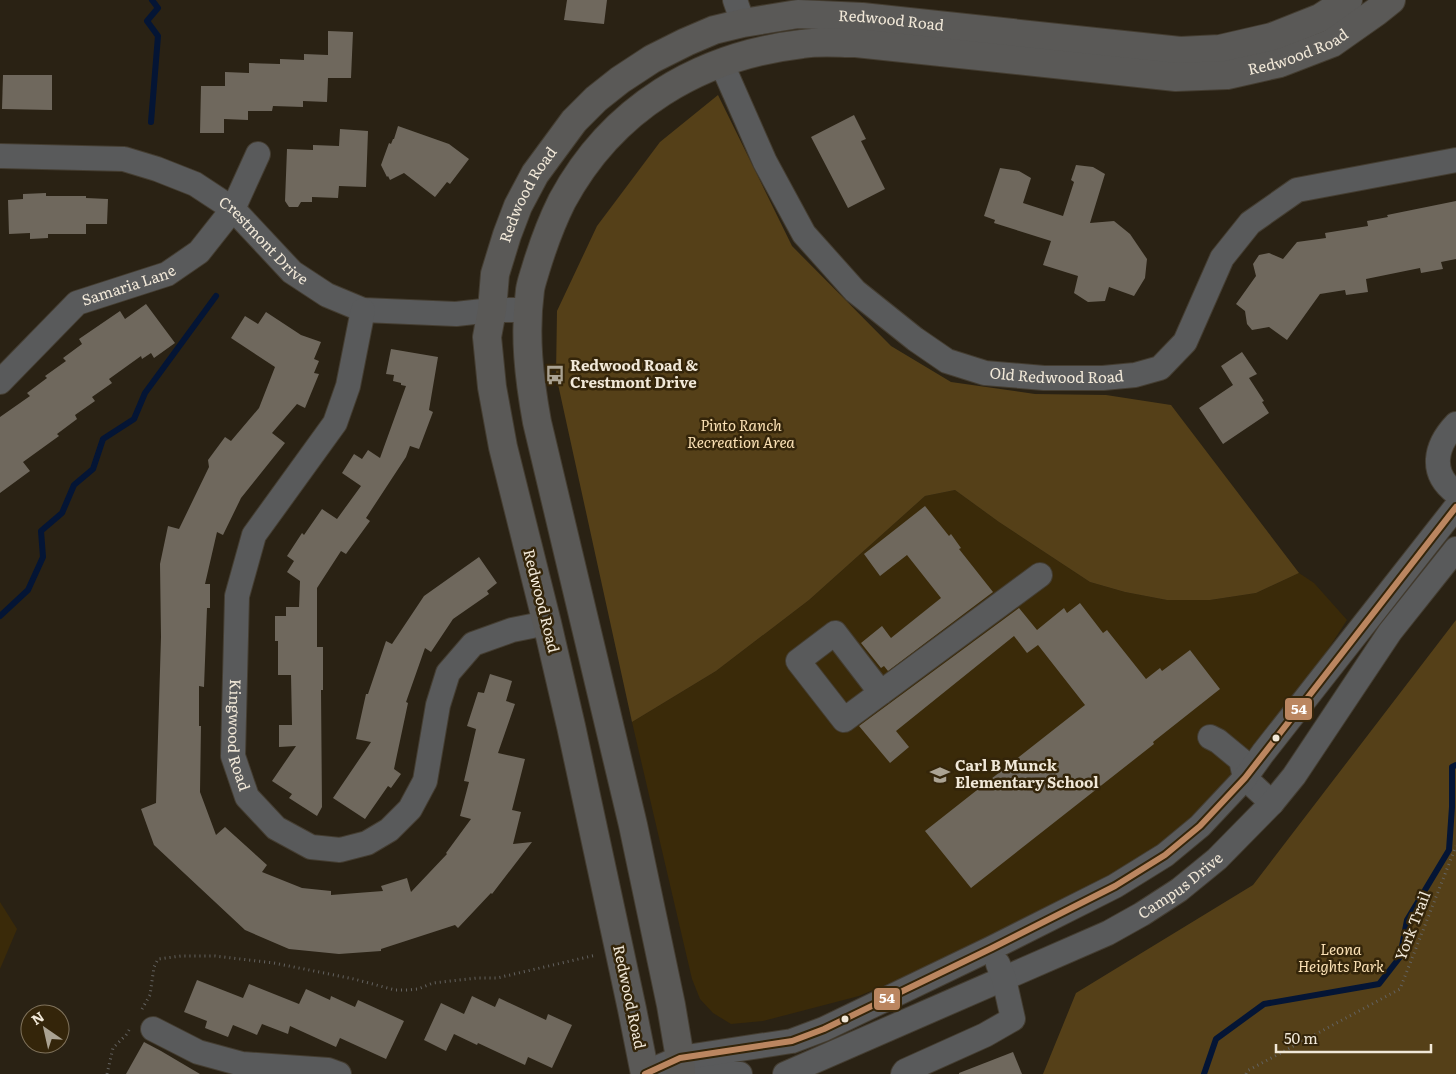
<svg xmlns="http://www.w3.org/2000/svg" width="1456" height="1074" viewBox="0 0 1456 1074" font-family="Literata,serif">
  <rect width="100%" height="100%" fill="#2a2214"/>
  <g fill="#3a2a09">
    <polygon points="955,490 999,522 1090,582 1125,592 1167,600 1210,600 1256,593 1299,573 1314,583 1347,620 1325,654 1257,750 1178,837 1081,903 859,996 763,1021 731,1024 713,1013 700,999 692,979 632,722 716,671 809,600 925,496"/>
    <polygon points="0,902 17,929 0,969"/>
  </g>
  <g fill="#554018">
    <polygon points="718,95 792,246 891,346 951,382 1035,394 1106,395 1171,405 1299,573 1256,593 1210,600 1167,600 1125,592 1090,582 999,522 955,490 925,496 809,600 716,671 632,722 556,375 557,311 597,226 660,142"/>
    <polygon points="1456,620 1456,1074 1043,1074 1076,993 1253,885"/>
  </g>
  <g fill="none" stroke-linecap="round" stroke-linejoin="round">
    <g stroke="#041535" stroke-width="6">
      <polyline points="151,122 158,36 147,21 158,8 152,0"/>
      <polyline points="0,616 28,590 43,557 41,531 62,513 74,485 93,469 103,439 134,419 145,393 216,296"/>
      <polyline points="1204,1074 1216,1039 1264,1004 1379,984 1400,957 1407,920 1449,850 1452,807 1452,767 1456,765"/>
    </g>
  </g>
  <g fill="#6f685d">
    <polygon points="567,0 607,0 604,24 564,20"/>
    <polygon points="328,31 353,32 351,78 328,78 327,102 303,101 303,107 273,106 272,111 248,111 248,120 224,119 224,133 200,133 201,86 225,86 225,72 249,73 249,63 280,64 280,59 304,60 304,54 328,55"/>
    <polygon points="3,75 52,75 52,110 2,109"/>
    <polygon points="854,115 866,139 861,141 885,189 848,208 811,137"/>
    <polygon points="398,126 449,144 469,159 450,184 447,182 435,197 404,173 390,180 388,176 387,177 381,165 389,143 391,144 393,139 394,139"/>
    <polygon points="340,129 368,131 366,187 339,186 338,198 312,197 312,202 301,202 298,207 289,207 285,201 287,149 313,150 313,145 339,146"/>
    <polygon points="1076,165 1093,167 1105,174 1090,223 1114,221 1130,234 1147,259 1145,278 1134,296 1109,287 1105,301 1088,302 1074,293 1078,276 1043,265 1051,241 994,223 995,220 984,216 1000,168 1019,171 1031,178 1023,203 1063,216 1074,182 1071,180"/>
    <polygon points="46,193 46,196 86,196 86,198 108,199 107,224 86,224 86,234 48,234 48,238 30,239 30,233 9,234 8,200 23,199 23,194"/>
    <polygon points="1456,201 1456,259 1441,262 1443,269 1421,273 1420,268 1366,279 1368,292 1346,295 1345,290 1320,294 1287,340 1269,327 1252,330 1247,324 1245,311 1236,304 1256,276 1253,264 1259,255 1269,253 1283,259 1297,242 1326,238 1325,233 1368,226 1367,221 1388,217 1387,215"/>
    <polygon points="146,304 175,343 154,358 151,353 142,359 141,356 109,379 112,383 92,397 95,401 75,415 77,419 57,434 59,436 23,462 30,471 0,493 0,417 30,396 27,393 47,378 45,376 66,361 63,358 82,344 79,339 120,311 125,319"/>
    <polygon points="266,312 301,335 321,342 314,359 319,361 314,373 319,374 305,408 297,404 272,433 285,443 241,498 223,535 217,532 205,584 210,584 210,608 207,608 204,687 199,686 199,726 201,726 200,792 216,835 225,827 267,865 262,872 302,888 331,891 331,895 383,891 381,886 407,878 411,892 447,854 446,853 471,819 460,816 469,782 464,781 476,729 467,726 478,692 484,693 490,674 512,681 506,701 515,704 498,753 525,759 512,810 521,812 513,844 532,842 492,894 491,893 458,928 455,925 381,949 381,951 339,954 289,949 245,930 154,845 141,809 156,803 161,637 160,564 168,526 179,529 209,467 208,460 225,437 231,441 259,408 275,367 231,338 245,316 258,324"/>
    <polygon points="391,349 438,357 429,410 433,412 419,449 410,446 406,457 366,518 370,521 346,554 341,551 317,588 317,647 323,647 323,690 321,690 322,807 317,816 289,798 292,794 272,781 296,746 279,747 279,725 292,725 291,675 278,675 278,641 275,641 275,616 286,616 286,607 299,607 300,581 287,572 294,561 287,556 302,533 304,535 322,509 337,519 361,486 342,473 354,454 362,459 368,450 380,458 406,386 401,385 401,383 393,381 394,375 386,374"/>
    <polygon points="1242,352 1257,374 1249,378 1264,401 1262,402 1269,413 1223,444 1199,408 1233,385 1221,366"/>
    <polygon points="925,506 949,536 951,534 961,548 959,549 993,592 888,671 884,666 881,668 861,643 882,626 891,638 941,598 907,555 880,576 864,554"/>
    <polygon points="479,557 497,583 487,591 489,594 453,619 431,652 425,648 406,702 408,703 394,769 401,774 391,788 388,786 365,819 333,798 371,742 356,739 366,694 368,694 386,641 392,644 424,596"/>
    <polygon points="1080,603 1103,633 1107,630 1146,679 1160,668 1162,671 1190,650 1220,689 1153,742 1154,744 971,888 925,831 1085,705 1038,645 1027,653 1014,636 896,731 909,747 890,763 859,726 1019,608 1037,630 1064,608 1067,613"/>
    <polygon points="197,980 243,998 249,984 299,1004 306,989 330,1000 331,996 355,1007 358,1000 404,1021 386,1059 340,1038 336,1047 290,1026 288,1034 262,1024 257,1035 233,1025 228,1037 205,1028 207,1021 184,1012"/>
    <polygon points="472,996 495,1007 499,998 546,1020 548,1014 572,1025 552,1068 528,1057 525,1065 478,1043 477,1045 454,1034 446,1051 424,1040 441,1003 464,1014"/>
    <polygon points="144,1042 161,1051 200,1074 126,1074"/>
    <polygon points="1013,1052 1022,1074 959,1074 959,1073"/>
  </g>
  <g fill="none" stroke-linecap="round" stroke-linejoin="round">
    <defs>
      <g id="minor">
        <polyline points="735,0 743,23"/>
        <path id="s1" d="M721,62L765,162L804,234L855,291L915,339L947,361L985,373L1044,378H1103L1135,375L1160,368L1185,342L1222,258L1250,223L1297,190L1456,160"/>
        <path id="s2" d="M0,156L124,159L157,169L195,184L233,209L292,272L327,295L363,310L456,314L492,310H529"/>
        <path id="s3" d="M363,310L348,386L335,423L254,535L237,596L233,756L247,797L276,828L311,847L340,850L367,843L389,830L410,809L425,781L438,705L448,673L473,644L512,630L547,623"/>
        <path id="s4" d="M0,382L77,303L167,274L199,252L233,209L258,154"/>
        <path d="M1456,424C1435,446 1429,473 1456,493"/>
        <polyline points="881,693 835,633 798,661 844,720 1040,575"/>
        <polyline points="1210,737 1218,741 1241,760 1245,778 1272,803"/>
        <polyline points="153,1029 198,1052 242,1064 328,1070 339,1074"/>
        <polyline points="666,1072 740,1074"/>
        <polyline points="645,1073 680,1058 792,1041 824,1029 992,948 1115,886 1165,855 1200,826 1245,778 1263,753 1456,507"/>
        <path id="s5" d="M785,1074L1108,933L1142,914L1179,890L1217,859L1272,803L1294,776L1390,632L1456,549"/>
        <polyline points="903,1074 905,1071 985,1035 1013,1019 1004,979 998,964"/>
      </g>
      <g id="major">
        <path id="s6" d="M645,1074L632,1009L571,726L547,623L503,447L492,387L487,337L492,310L495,274L507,235L518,206L535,174L574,121L596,99L620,80L652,59L686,42L714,30L743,23L798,14L862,17L1180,51L1220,49L1272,37L1320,18L1348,0"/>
        <path id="s7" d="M681,1074L680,1058L671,1005L633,825L537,422C529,378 524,335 530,290C531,283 534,275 536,268C543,245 551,223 562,201C612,108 699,56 802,44C820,41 838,43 856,43L1176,77L1227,75L1280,63L1332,43L1376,12L1391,0"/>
      </g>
    </defs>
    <use href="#minor" stroke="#443d31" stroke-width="26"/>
    <use href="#major" stroke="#443d31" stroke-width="30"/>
    <g stroke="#636260" stroke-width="3" stroke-dasharray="1 4" stroke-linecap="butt">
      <polyline points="142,1009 150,995 154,967 158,959 181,956 215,956 274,963 354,979 395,990 407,990 418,989 433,983 477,978 497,978 596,955"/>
      <polyline points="107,1074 113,1048 126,1035 131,1027"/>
      <polyline points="1246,1074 1247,1071 1400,989 1456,846"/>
    </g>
    <use href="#minor" stroke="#595a5b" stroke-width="24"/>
    <use href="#major" stroke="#5a5957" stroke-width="28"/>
    <defs>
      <polyline id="bus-1" points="645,1074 680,1058 792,1041 824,1029 992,948 1115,886 1165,855 1200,826 1245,778 1456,507"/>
    </defs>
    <use href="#bus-1" stroke="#34250a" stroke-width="10"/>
    <use href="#bus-1" stroke="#bb8660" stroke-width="6"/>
  </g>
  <defs>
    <symbol id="bus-bare" viewBox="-9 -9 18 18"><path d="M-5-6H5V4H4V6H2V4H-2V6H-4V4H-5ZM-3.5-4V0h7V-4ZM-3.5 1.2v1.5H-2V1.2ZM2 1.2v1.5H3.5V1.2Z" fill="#aba393" stroke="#34250a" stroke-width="2.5" paint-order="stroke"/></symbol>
    <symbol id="school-bare" viewBox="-9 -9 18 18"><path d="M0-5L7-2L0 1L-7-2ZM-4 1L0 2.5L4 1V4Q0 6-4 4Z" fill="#aba393" stroke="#34250a" stroke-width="2.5" paint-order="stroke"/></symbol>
  </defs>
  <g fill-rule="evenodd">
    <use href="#bus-bare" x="541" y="361" width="28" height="28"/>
    <use href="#school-bare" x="926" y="761" width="28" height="28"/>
  </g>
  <g fill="#f1e8d8" stroke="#34250a" stroke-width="2">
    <circle cx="1276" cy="738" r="4.5"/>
    <circle cx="845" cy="1019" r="4.5"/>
  </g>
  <g text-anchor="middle" stroke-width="5" stroke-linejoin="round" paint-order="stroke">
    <g font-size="15" fill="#f1e8d8" stroke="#34250a">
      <text dy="5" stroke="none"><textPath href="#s6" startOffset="1339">Redwood Road</textPath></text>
      <text dy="5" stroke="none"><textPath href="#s7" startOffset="1696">Redwood Road</textPath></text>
      <text dy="5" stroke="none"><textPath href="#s6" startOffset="904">Redwood Road</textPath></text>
      <text dy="5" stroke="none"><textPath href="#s2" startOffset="289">Crestmont Drive</textPath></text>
      <text dy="5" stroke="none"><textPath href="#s4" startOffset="165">Samaria Lane</textPath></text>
      <text dy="5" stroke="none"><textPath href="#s1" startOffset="495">Old Redwood Road</textPath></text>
      <text transform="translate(541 601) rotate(76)" y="5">Redwood Road</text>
      <text dy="5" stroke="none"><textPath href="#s3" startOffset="458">Kingwood Road</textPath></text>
      <text dy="5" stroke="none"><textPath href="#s5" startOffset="439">Campus Drive</textPath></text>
      <text transform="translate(1413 926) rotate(-69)" y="5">York Trail</text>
      <text transform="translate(629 997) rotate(78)" y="5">Redwood Road</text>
    </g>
    <g font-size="15" font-weight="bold" fill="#f1e8d8" stroke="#34250a" text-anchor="start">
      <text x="570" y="371">Redwood Road &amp;<tspan x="570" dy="17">Crestmont Drive</tspan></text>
      <text x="955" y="771">Carl B Munck<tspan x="955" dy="17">Elementary School</tspan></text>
    </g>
    <g font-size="15" font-style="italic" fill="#fbe1b5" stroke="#34250a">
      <text x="741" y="431">Pinto Ranch<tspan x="741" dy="17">Recreation Area</tspan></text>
      <text x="1341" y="955">Leona<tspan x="1341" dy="17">Heights Park</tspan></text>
    </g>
  </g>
  <g stroke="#34250a" stroke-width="2">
    <rect x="1284" y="697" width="29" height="24" rx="5" fill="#bb8660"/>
    <rect x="873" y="987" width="28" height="24" rx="5" fill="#bb8660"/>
  </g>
  <g font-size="14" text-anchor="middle" font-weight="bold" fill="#fff">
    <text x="1299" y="714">54</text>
    <text x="887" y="1003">54</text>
  </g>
  <g transform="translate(45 1029) rotate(326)"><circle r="24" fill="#34250a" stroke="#80735c"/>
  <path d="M0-4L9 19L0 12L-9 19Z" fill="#aba393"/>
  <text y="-8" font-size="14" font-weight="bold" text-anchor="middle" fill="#f1e8d8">N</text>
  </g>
  <path d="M1276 1044v8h155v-8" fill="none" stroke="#f1e8d8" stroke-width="2.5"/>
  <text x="1284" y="1044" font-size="15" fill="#f1e8d8" stroke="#34250a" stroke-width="4" paint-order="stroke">50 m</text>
</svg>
